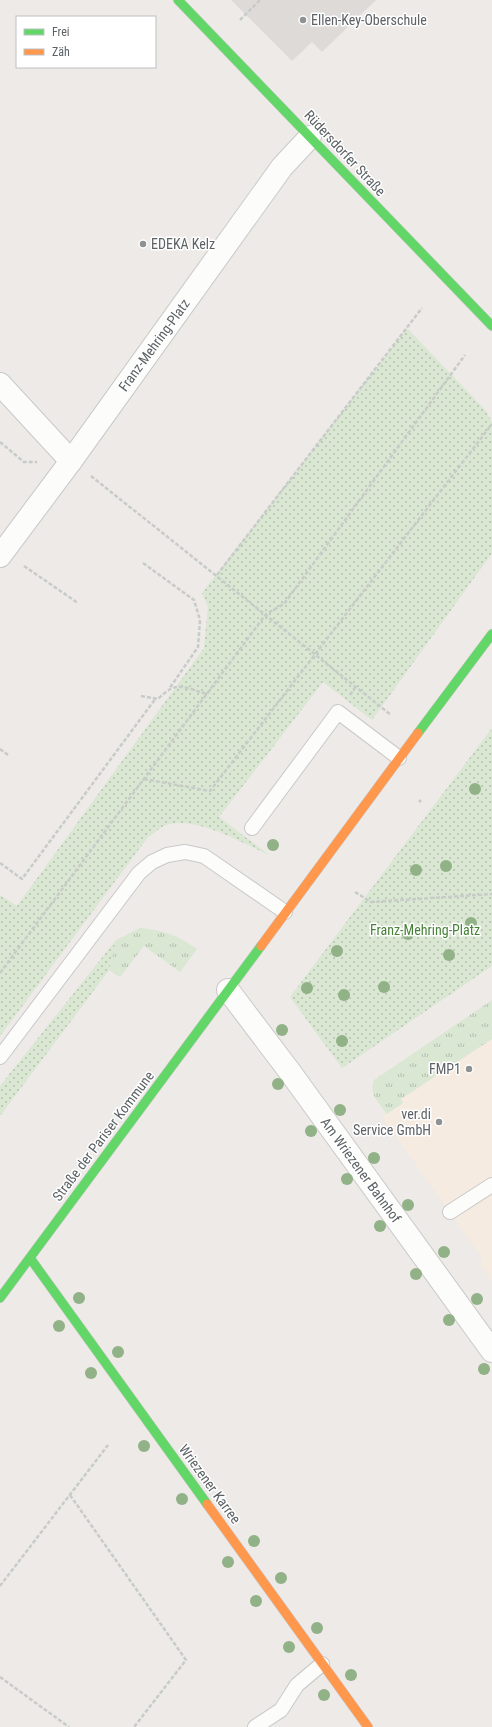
<svg xmlns="http://www.w3.org/2000/svg" width="492" height="1727" viewBox="0 0 492 1727" font-family="'Roboto Condensed',sans-serif">
  <defs>
    <pattern id="grass-tufts" width="24" height="20" patternUnits="userSpaceOnUse"><rect width="24" height="20" fill="#dae7d3"/><path d="M3 7l-1-3M5 7V3M7 7l1-3M15 17l-1-3M17 17v-4M19 17l1-3" fill="none" stroke="#b4bfaf"/></pattern>
    <pattern id="park-dots" width="8" height="8" patternUnits="userSpaceOnUse"><rect width="8" height="8" fill="#dae7d3"/><path d="M2 2h.1M6 6h.1" fill="none" stroke="#b4bfaf" stroke-width="1.8" stroke-linecap="round"/></pattern>
  </defs>
  <rect width="100%" height="100%" fill="#edeae7"/>
  <polygon fill="#f6ebe0" points="492,1000 492,1282 479,1263 483,1259 382,1117 387,1114 372,1093 371,1089 374,1080"/>
  <polygon fill="#dedad7" points="231,0 376,0 322,52 312,42 292,61"/>
  <g fill="url(#grass-tufts)">
    <path d="M140,928C166,931 175,934 197,949L180,972L144,946L120,977L109,970L116,940Z"/>
    <path d="M492,1000V1039L401,1099L403,1103L387,1114C379,1103 368,1093 374,1080Z"/>
  </g>
  <g fill="url(#park-dots)">
    <path d="M407,328L486,411L492,422V553L372,720L323,682L219,817L269,855C243,843 195,815 166,825C160,827 153,834 148,837L0,1036V895L17,906L204,648L208,607L202,593Z"/>
    <polygon points="492,728 492,966 342,1068 290,997"/>
    <polygon points="116,940 109,970 0,1116 0,1086"/>
  </g>
  <g fill="none" stroke-linecap="round" stroke-linejoin="round">
    <defs>
      <g id="lane">
        <polyline points="252,828 338,712 399,758"/>
        <polyline points="0,1057 139,873 152,862 167,855 185,852 204,856 285,912"/>
        <polyline points="450,1212 492,1185"/>
        <polyline points="255,1727 281,1710 297,1685 322,1664"/>
      </g>
      <g id="street">
        <polyline points="0,384 71,461"/>
        <polyline points="0,556 71,461 282,167 310,137"/>
        <polyline points="228,990 290,1072 492,1351"/>
      </g>
      <g id="fast">
        <polyline points="178,0 492,326"/>
        <polyline points="418,733 492,634"/>
        <polyline points="30,1258 207,1504"/>
        <polyline points="0,1298 261,946"/>
      </g>
      <g id="slow">
        <polyline points="261,946 418,733"/>
        <polyline points="207,1504 368,1727"/>
      </g>
    </defs>
    <use href="#lane" stroke="#c9c9c9" stroke-width="16"/>
    <use href="#street" stroke="#c9c9c9" stroke-width="24"/>
    <use href="#fast" stroke="#c8c8c8" stroke-width="10"/>
    <use href="#slow" stroke="#c8c8c8" stroke-width="10"/>
    <g stroke="#c8ccc9" stroke-width="2.5" stroke-dasharray="4 2" stroke-linecap="butt">
      <polyline points="240,20 260,0"/>
      <polyline points="0,442 24,462 37,462"/>
      <polyline points="91,476 391,715"/>
      <polyline points="143,563 194,600 200,620 198,647 169,689"/>
      <polyline points="24,566 78,603"/>
      <polyline points="217,575 422,308"/>
      <polyline points="350,695 356,686"/>
      <path d="M141,696L158,699C177,680 183,687 207,694"/>
      <polyline points="0,749 8,755"/>
      <polyline points="144,779 210,791 492,424"/>
      <polyline points="419,800 421,802"/>
      <polyline points="0,863 22,879 156,698"/>
      <polyline points="355,892 371,902 492,894"/>
      <polyline points="0,973 266,614 284,604 465,355"/>
      <polyline points="70,1495 186,1660 134,1727"/>
      <polyline points="0,1586 108,1445"/>
      <polyline points="0,1677 69,1727"/>
    </g>
    <use href="#lane" stroke="#fcfcfb" stroke-width="14"/>
    <use href="#street" stroke="#fcfcfb" stroke-width="22"/>
    <use href="#fast" stroke="#63d668" stroke-width="9"/>
    <use href="#slow" stroke="#ff974d" stroke-width="9"/>
  </g>
  <g fill="#91b186">
    <circle cx="475" cy="789" r="6"/>
    <circle cx="273" cy="845" r="6"/>
    <circle cx="446" cy="866" r="6"/>
    <circle cx="416" cy="870" r="6"/>
    <circle cx="471" cy="923" r="6"/>
    <circle cx="408" cy="934" r="6"/>
    <circle cx="337" cy="951" r="6"/>
    <circle cx="449" cy="955" r="6"/>
    <circle cx="384" cy="987" r="6"/>
    <circle cx="307" cy="988" r="6"/>
    <circle cx="344" cy="995" r="6"/>
    <circle cx="282" cy="1030" r="6"/>
    <circle cx="342" cy="1041" r="6"/>
    <circle cx="278" cy="1084" r="6"/>
    <circle cx="340" cy="1110" r="6"/>
    <circle cx="311" cy="1131" r="6"/>
    <circle cx="374" cy="1158" r="6"/>
    <circle cx="347" cy="1179" r="6"/>
    <circle cx="408" cy="1205" r="6"/>
    <circle cx="380" cy="1226" r="6"/>
    <circle cx="444" cy="1252" r="6"/>
    <circle cx="416" cy="1274" r="6"/>
    <circle cx="79" cy="1298" r="6"/>
    <circle cx="477" cy="1299" r="6"/>
    <circle cx="449" cy="1320" r="6"/>
    <circle cx="59" cy="1326" r="6"/>
    <circle cx="118" cy="1352" r="6"/>
    <circle cx="484" cy="1369" r="6"/>
    <circle cx="91" cy="1373" r="6"/>
    <circle cx="144" cy="1446" r="6"/>
    <circle cx="182" cy="1499" r="6"/>
    <circle cx="254" cy="1541" r="6"/>
    <circle cx="228" cy="1562" r="6"/>
    <circle cx="281" cy="1578" r="6"/>
    <circle cx="256" cy="1601" r="6"/>
    <circle cx="317" cy="1628" r="6"/>
    <circle cx="289" cy="1647" r="6"/>
    <circle cx="351" cy="1675" r="6"/>
    <circle cx="324" cy="1695" r="6"/>
  </g>
  <g fill="#8f9292" stroke="#fff" stroke-width="1.5">
    <circle cx="303" cy="20" r="4"/>
    <circle cx="143" cy="244" r="4"/>
    <circle cx="469" cy="1069" r="4"/>
    <circle cx="439" cy="1122" r="4"/>
  </g>
  <g text-anchor="middle" stroke-width="3" stroke-linejoin="round" paint-order="stroke">
    <g font-size="14" fill="#5c6265" stroke="#fff" text-anchor="start">
      <text x="311" y="25">Ellen-Key-Oberschule</text>
      <text x="151" y="249">EDEKA Kelz</text>
      <text x="461" y="1074" text-anchor="end">FMP1</text>
      <text x="431" y="1119" text-anchor="end">ver.di<tspan x="431" dy="16">Service GmbH</tspan></text>
    </g>
    <g font-size="14" fill="#5c6265" stroke="#fff">
      <text transform="translate(345 153) rotate(47)" y="5">Rüdersdorfer Straße</text>
      <text transform="translate(154 345) rotate(-54)" y="5">Franz-Mehring-Platz</text>
      <text transform="translate(103 1136) rotate(-53)" y="5">Straße der Pariser Kommune</text>
      <text transform="translate(361 1170) rotate(54)" y="5">Am Wriezener Bahnhof</text>
      <text transform="translate(210 1484) rotate(54)" y="5">Wriezener Karree</text>
    </g>
    <g font-size="14" fill="#468237" stroke="#fff">
      <text x="425" y="935">Franz-Mehring-Platz</text>
    </g>
  </g>
  <rect x="16" y="16" width="140" height="52" fill="#ffffff" stroke="#bec0c1"/>
  <rect x="24" y="29" width="20" height="6" fill="#63d668" stroke="#bec0c1"/>
  <text x="52" y="36" font-size="12" fill="#5c6265">Frei</text>
  <rect x="24" y="49" width="20" height="6" fill="#ff974d" stroke="#bec0c1"/>
  <text x="52" y="56" font-size="12" fill="#5c6265">Zäh</text>
</svg>
